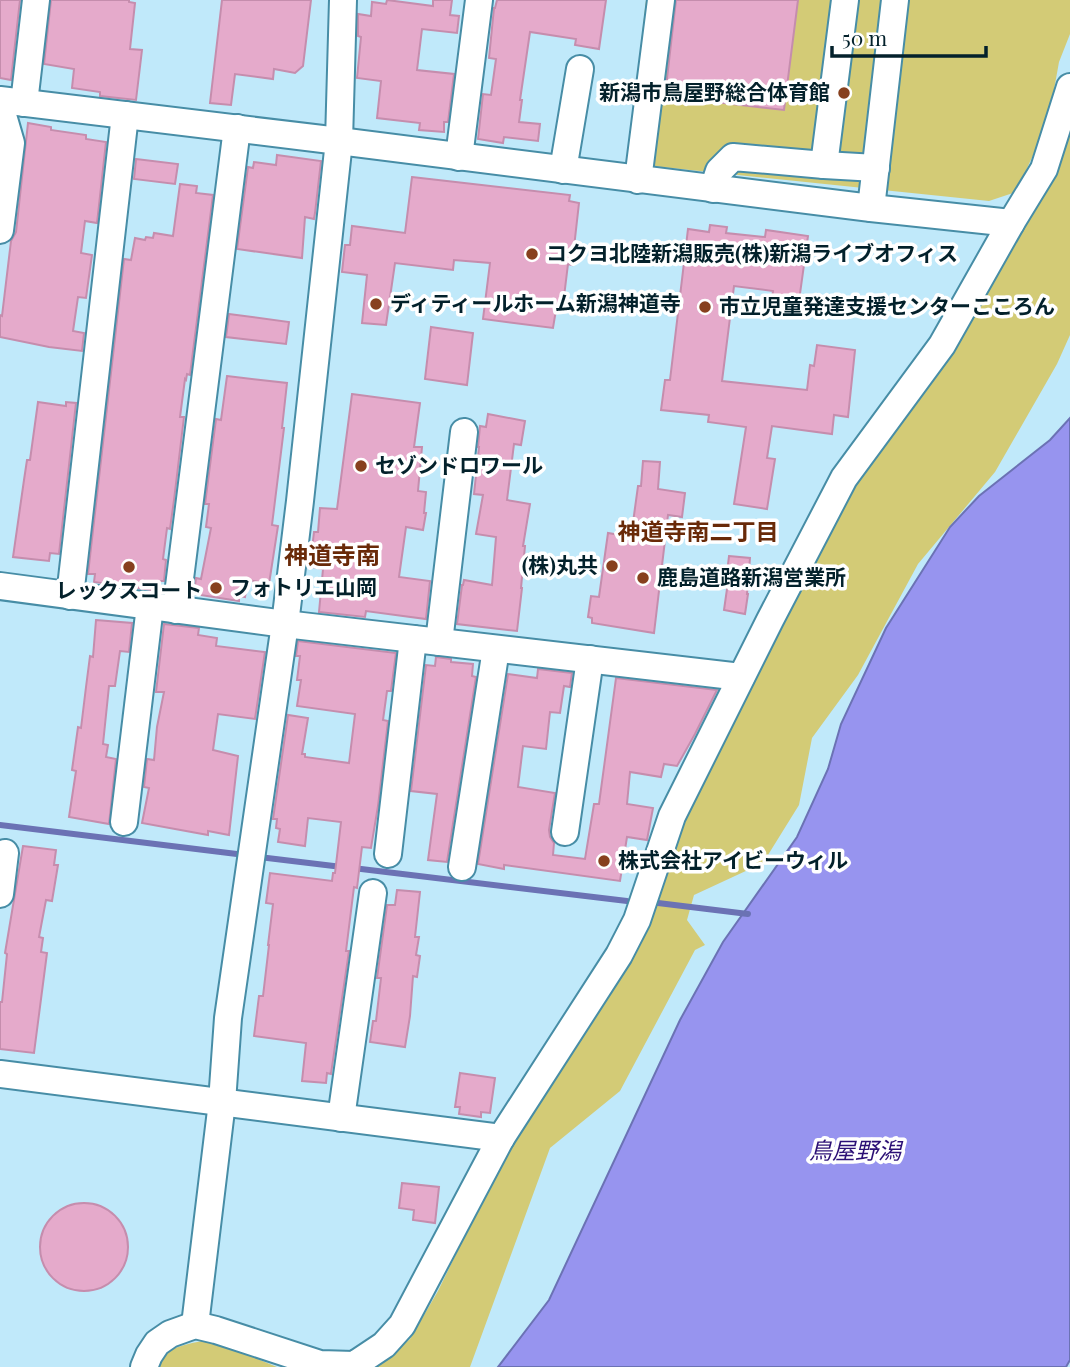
<svg xmlns="http://www.w3.org/2000/svg" width="1070" height="1367" viewBox="0 0 1070 1367" font-family="'Playfair Display','Noto Sans JP',serif">
  <rect width="100%" height="100%" fill="#c0e9fa"/>
  <g fill="#d3cb76">
    <polygon points="646,0 1070,0 1070,34 1059,62 1048,123 1016,192 989,201 652,166 628,156"/>
    <polygon points="1070,119 1070,335 1057,364 995,472 918,564 858,675 812,738 799,805 763,863 694,895 687,920 705,945 695,950 620,1091 550,1148 470,1367 376,1367 410,1339 438,1291 515,1133 674,833 763,659 863,469"/>
    <path d="M207,1340L224,1345L277,1367H155C162,1347 189,1344 207,1340Z"/>
  </g>
  <polygon fill="#9794ef" stroke="#6b72b4" stroke-width="2" points="1070,418 1070,1360 1066,1367 498,1367 549,1300 680,1020 723,942 797,837 828,769 841,724 886,628 950,527 979,496 1050,440"/>
  <g fill="none" stroke-linecap="round" stroke-linejoin="round">
    <g stroke="#6b72b4" stroke-width="6">
      <polyline points="0,825 245,855"/>
      <polyline points="259,857 342,867"/>
      <polyline points="353,868 627,901"/>
      <polyline points="658,903 748,914"/>
    </g>
  </g>
  <g fill="#e5aacb" stroke="#c58dad" stroke-width="2">
    <polygon points="0,0 20,0 11,80 0,78"/>
    <polygon points="51,0 129,0 129,2 135,3 130,49 142,50 136,100 100,96 100,92 72,88 74,69 44,64"/>
    <polygon points="222,0 311,0 303,66 295,73 274,69 273,79 235,74 231,105 210,103"/>
    <polygon points="387,0 433,6 433,0 452,0 450,15 459,16 457,33 422,29 417,70 454,74 448,122 444,122 444,132 419,130 420,123 377,118 381,81 357,78 361,37 358,36 358,14 371,16 372,2 386,4"/>
    <polygon points="497,0 606,0 599,49 575,45 576,39 530,32 520,100 522,100 519,122 540,124 538,141 504,137 503,143 478,139 483,94 491,95 496,59 489,58 494,8 495,8"/>
    <polygon points="676,0 798,0 784,110 665,96"/>
    <polygon points="28,123 51,127 51,130 86,135 86,139 106,142 97,223 85,221 81,253 92,255 86,298 78,297 73,331 84,333 82,351 49,347 0,337 0,315 2,316 11,241 16,232"/>
    <polygon points="277,155 321,161 315,213 314,219 305,217 302,258 237,249 248,167 253,168 254,162 276,165"/>
    <polygon points="136,159 178,164 175,184 134,179"/>
    <polygon points="412,177 570,195 569,201 579,203 572,265 568,264 563,305 557,304 553,328 483,319 490,263 454,260 453,270 395,263 386,325 362,323 367,275 342,272 345,245 350,245 352,226 405,233"/>
    <polygon points="180,184 197,186 196,193 213,195 190,375 187,374 186,380 185,379 180,417 184,417 174,500 170,529 167,528 163,559 166,560 164,581 160,581 158,591 94,582 95,574 88,574 124,259 131,260 135,238 145,240 146,237 153,238 154,233 173,236"/>
    <polygon points="710,225 727,227 726,233 765,237 766,230 808,236 799,301 772,298 773,291 734,286 722,381 807,390 810,365 814,366 817,345 855,350 848,417 834,415 832,434 772,426 767,458 775,459 767,509 734,504 746,427 708,422 709,415 661,410 665,380 670,380 688,229 709,232"/>
    <polygon points="229,314 289,322 286,344 226,337"/>
    <polygon points="431,327 473,333 467,385 425,379"/>
    <polygon points="227,376 287,383 282,428 284,428 272,525 278,526 269,584 248,580 245,597 239,596 239,601 194,594 196,578 201,579 211,528 206,527 209,504 205,504 216,419 221,420"/>
    <polygon points="352,394 420,403 414,447 422,447 418,491 426,492 424,513 426,513 423,530 406,527 399,577 430,581 426,619 366,611 365,617 319,612 323,569 312,567 315,550 312,549 314,532 318,532 320,508 337,509"/>
    <polygon points="38,402 66,406 66,402 76,403 59,554 50,553 49,561 13,557 24,480 27,460 30,460"/>
    <polygon points="488,414 525,421 521,445 514,444 507,500 530,504 523,546 525,546 521,588 522,588 517,631 457,624 462,585 463,585 464,580 492,585 496,537 476,534 483,495 474,494 479,447 478,447 480,426 486,427"/>
    <polygon points="643,461 660,462 658,489 685,493 682,517 668,515 654,633 592,623 592,618 588,617 591,596 599,597 608,533 631,537 638,486 641,486"/>
    <polygon points="729,556 750,558 747,594 748,594 745,614 724,610 728,582 726,581"/>
    <polygon points="96,620 132,623 129,652 120,651 115,686 109,686 103,744 108,745 106,757 116,759 109,824 69,817 76,771 72,770 78,727 81,728 86,687 90,656 93,657"/>
    <polygon points="164,624 199,628 198,635 217,638 216,646 265,652 255,719 218,714 213,750 238,756 229,835 208,831 208,835 142,823 149,788 144,787 147,759 154,760 157,727 164,692 156,692"/>
    <polygon points="298,641 396,653 391,691 387,691 383,720 388,721 378,806 371,848 362,847 357,888 354,887 346,951 349,951 331,1074 327,1073 326,1083 302,1081 306,1043 254,1036 259,996 263,996 269,945 268,945 273,904 266,903 270,873 332,881 333,873 335,873 341,822 308,818 305,846 278,842 280,829 276,828 277,819 273,819 288,715 308,718 302,754 305,754 305,757 349,763 355,714 297,706 301,680 297,680 300,656 296,656"/>
    <polygon points="436,657 451,659 451,662 473,664 472,676 476,677 447,862 428,860 437,794 411,791 426,665 435,666"/>
    <polygon points="538,669 572,673 570,687 564,686 560,713 550,712 546,749 523,746 518,787 555,793 549,830 550,837 554,843 553,855 585,859 594,804 599,804 616,678 717,690 695,734 677,766 664,764 661,777 630,772 627,804 653,808 647,840 627,837 620,881 504,865 504,869 478,864 508,674 537,678"/>
    <polygon points="23,846 56,850 54,865 58,865 52,901 46,900 39,937 43,938 41,952 47,953 34,1053 0,1049 0,1002 2,1002 7,954 5,953"/>
    <polygon points="397,890 420,892 415,937 419,937 416,955 420,956 417,977 413,976 410,1016 405,1047 370,1042 373,1021 376,1021 381,978 377,978 387,905 395,905"/>
    <polygon points="460,1073 495,1078 490,1113 481,1112 481,1117 459,1114 460,1107 455,1107"/>
    <polygon points="402,1183 439,1187 435,1223 413,1220 414,1210 399,1208"/>
    <circle cx="84" cy="1247" r="44"/>
  </g>
  <g fill="none" stroke-linecap="round" stroke-linejoin="round">
    <defs>
      <g id="minor">
        <polyline points="0,100 339,141 871,208 1011,223"/>
        <polyline points="24,103 36,0"/>
        <polyline points="0,105 11,143 0,230"/>
        <polyline points="459,157 479,0"/>
        <polyline points="824,165 876,168"/>
        <polyline points="563,170 580,69"/>
        <polyline points="638,180 661,0"/>
        <polyline points="713,189 719,171 733,157 824,165 845,0"/>
        <polyline points="871,208 895,0"/>
        <polyline points="0,586 285,624 741,677"/>
        <polyline points="70,596 125,115"/>
        <polyline points="176,610 237,128"/>
        <polyline points="439,642 464,432"/>
        <polyline points="124,822 150,606"/>
        <polyline points="565,832 590,659"/>
        <polyline points="388,854 413,639"/>
        <polyline points="462,867 496,649"/>
        <polyline points="0,894 5,853"/>
        <polyline points="0,1074 501,1138"/>
        <polyline points="341,1118 373,893"/>
        <polyline points="195,1325 222,1102 228,1018 285,624 300,501 339,141 343,0"/>
        <polyline points="144,1367 149,1355 157,1343 170,1334 195,1325 216,1330 320,1364 354,1365 384,1345 402,1325 501,1138 619,955 637,920 672,816 770,620 844,478 942,345 1011,223 1044,169 1070,87"/>
      </g>
    </defs>
    <use href="#minor" stroke="#478da6" stroke-width="30"/>
    <use href="#minor" stroke="#fff" stroke-width="26"/>
  </g>
  <g fill="#87401e" stroke="#fff" stroke-width="2.5">
    <circle cx="844" cy="93" r="7"/>
    <circle cx="532" cy="254" r="7"/>
    <circle cx="376" cy="304" r="7"/>
    <circle cx="705" cy="307" r="7"/>
    <circle cx="361" cy="466" r="7"/>
    <circle cx="612" cy="566" r="7"/>
    <circle cx="129" cy="567" r="7"/>
    <circle cx="643" cy="578" r="7"/>
    <circle cx="216" cy="588" r="7"/>
    <circle cx="604" cy="861" r="7"/>
  </g>
  <g text-anchor="middle" stroke-width="7" stroke-linejoin="round" paint-order="stroke">
    <g font-size="21" font-weight="bold" fill="#03212b" stroke="#fff" text-anchor="start">
      <text x="830" y="100" text-anchor="end">新潟市鳥屋野総合体育館</text>
      <text x="546" y="261">コクヨ北陸新潟販売(株)新潟ライブオフィス</text>
      <text x="390" y="311">ディティールホーム新潟神道寺</text>
      <text x="719" y="314">市立児童発達支援センターこころん</text>
      <text x="375" y="473">セゾンドロワール</text>
      <text x="598" y="573" text-anchor="end">(株)丸共</text>
      <text x="657" y="585">鹿島道路新潟営業所</text>
      <text x="230" y="595">フォトリエ山岡</text>
      <text x="129" y="598" text-anchor="middle">レックスコート</text>
      <text x="618" y="868">株式会社アイビーウィル</text>
    </g>
    <g font-size="23" font-weight="bold" fill="#692a08" stroke="#fff">
      <text x="698" y="540">神道寺南二丁目</text>
    </g>
    <g font-size="23" font-style="italic" fill="#2b0f75" stroke="#fff">
      <text x="855" y="1159">鳥屋野潟</text>
    </g>
    <g font-size="24" font-weight="bold" fill="#692a08" stroke="#fff">
      <text x="332" y="564">神道寺南</text>
    </g>
  </g>
  <path d="M832 46v10h154v-10" fill="none" stroke="#03212b" stroke-width="3.5"/>
  <text x="842" y="46" font-size="21" fill="#03212b" stroke="#ffffff" stroke-width="5" paint-order="stroke">50 m</text>
</svg>
